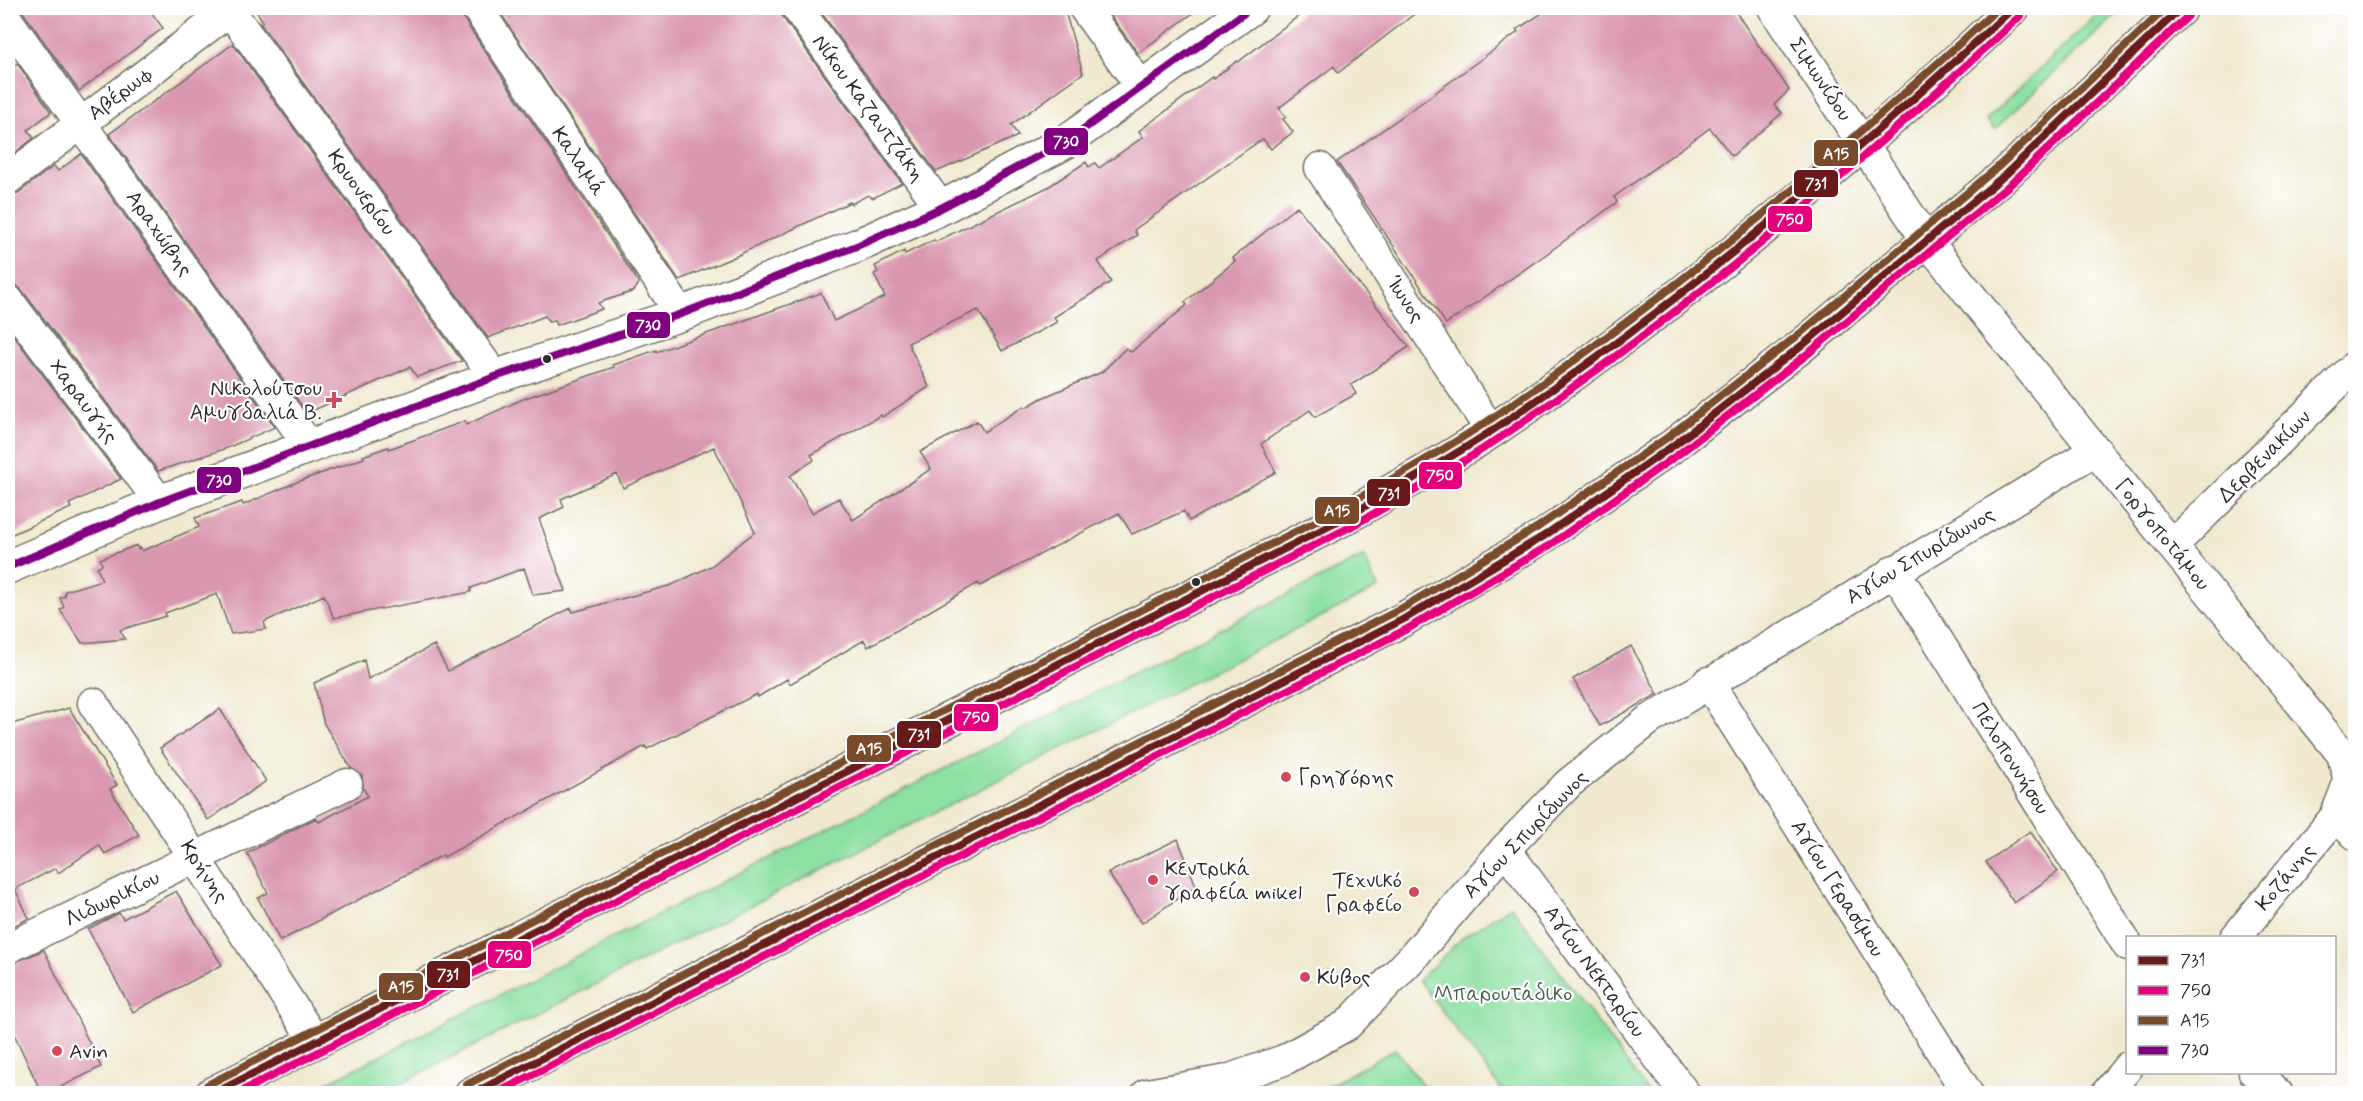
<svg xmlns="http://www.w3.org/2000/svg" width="2363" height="1101" viewBox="0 0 2363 1101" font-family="Mynerve,sans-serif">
  <rect width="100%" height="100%" fill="#fff"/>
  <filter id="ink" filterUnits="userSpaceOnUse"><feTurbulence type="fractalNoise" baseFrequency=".0167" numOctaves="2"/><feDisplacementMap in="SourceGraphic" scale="12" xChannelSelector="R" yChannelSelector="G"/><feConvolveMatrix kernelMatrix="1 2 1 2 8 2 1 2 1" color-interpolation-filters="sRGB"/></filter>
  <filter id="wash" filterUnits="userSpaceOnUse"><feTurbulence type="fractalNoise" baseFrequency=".008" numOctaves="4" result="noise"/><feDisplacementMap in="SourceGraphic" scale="24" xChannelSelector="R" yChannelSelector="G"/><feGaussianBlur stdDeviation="1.35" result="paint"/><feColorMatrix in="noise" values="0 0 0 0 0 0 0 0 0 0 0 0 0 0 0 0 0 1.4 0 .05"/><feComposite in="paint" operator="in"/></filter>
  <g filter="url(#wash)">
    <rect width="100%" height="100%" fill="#f0e9d0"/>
    <g fill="#8ce0a2" stroke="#5c8666" stroke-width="1.5">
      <polygon points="2104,8 2123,8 1995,129 1986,120"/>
      <polygon points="1364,556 1378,588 381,1093 307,1093"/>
      <polygon points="1511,906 1649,1093 1504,1093 1419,980 1463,937"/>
      <polygon points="1395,1049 1429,1093 1316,1093"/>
    </g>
    <g id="blocks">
      <g fill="#da97b0">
        <polygon points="20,8 148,8 163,28 79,91"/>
        <polygon points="254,8 460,8 463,18 639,283 634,291 598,303 602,309 557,325 555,320 549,322 545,316 488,338 260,23 263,21"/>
        <polygon points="497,8 780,8 783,18 902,183 873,198 868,195 851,204 850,202 732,258 679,280"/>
        <polygon points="818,8 1064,8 1083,73 1011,125 1018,136 936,172"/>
        <polygon points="1105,8 1200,8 1138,53"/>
        <polygon points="1309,8 1422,8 1338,73 1334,66 1279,108 1286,117 1283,119 1293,132 1271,149 1263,139 1248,149 1134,230 1137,235 1098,261 1111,282 1054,317 1057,322 1002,351 978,310 908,343 929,387 882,417 881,415 811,455 814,460 790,476 812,513 839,498 853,520 931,469 920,452 977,421 984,432 1024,406 1025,408 1042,398 1102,372 1126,348 1131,352 1187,305 1185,302 1235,261 1233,258 1297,206 1409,347 1351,385 1356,394 1315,417 1310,410 1261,444 1276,472 1189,521 1184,511 1132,534 1119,513 980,586 978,583 868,647 864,640 790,684 787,679 758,697 757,694 647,749 645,746 444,857 443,855 280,941 258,898 268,893 247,853 316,818 319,822 368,796 363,788 362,776 351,768 324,724 314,683 364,660 368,679 434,645 448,671 571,608 573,612 672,585 711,566 755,532 714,447 623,488 617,474 561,499 564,507 539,519 566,591 533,595 524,568 471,588 471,592 334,618 324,595 264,622 266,629 231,634 217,594 165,613 166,616 120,630 125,639 82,643 60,610 64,607 60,598 65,596 65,591 102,580 97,567 102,565 100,559 137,545 138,549 141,548 142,551 199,527 195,518 242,502 243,505 297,482 364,458 363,456 388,447 389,449 465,421 466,425 523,399 614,367 613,365 656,350 656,352 821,293 834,321 885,297 874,274 878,272 875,266 904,251 905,254 934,240 935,242 1048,187 1086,162 1089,167 1095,163 1099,168 1143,137 1139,131 1212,77 1213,79 1237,61 1238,62"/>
        <polygon points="1550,8 1733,8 1789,90 1774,105 1782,113 1732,156 1710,128 1614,197 1617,202 1545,255 1446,324 1337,162 1424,101 1518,32 1516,30"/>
        <polygon points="233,44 462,361 417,377 410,367 307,413 109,134"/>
        <polygon points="17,63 51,112 28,130 34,138 8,158 8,71"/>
        <polygon points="81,154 275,427 227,448 158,471 22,290 15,284 8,283 8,196 18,193 54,166 58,171"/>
        <polygon points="8,328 121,479 69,504 71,508 8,536"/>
        <polygon points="1631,646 1658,694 1600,726 1573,679"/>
        <polygon points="69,708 117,785 110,789 139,835 105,854 99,845 58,873 56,868 15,889 29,918 8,929 8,725"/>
        <polygon points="220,709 266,781 208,820 160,748"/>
        <polygon points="2030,831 2058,872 2014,903 1986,862"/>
        <polygon points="1178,839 1196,886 1142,923 1108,873"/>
        <polygon points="176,891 222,965 133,1012 88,929 119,913 123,919"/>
        <polygon points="44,950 101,1067 47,1094 42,1094 8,1021 8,965"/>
      </g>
    </g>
  </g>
  <g filter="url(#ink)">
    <use href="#blocks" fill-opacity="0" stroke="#706e65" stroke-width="1.5"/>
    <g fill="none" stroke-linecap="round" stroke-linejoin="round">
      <defs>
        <g id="minor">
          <polyline points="228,8 495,377"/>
          <polyline points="477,8 681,314"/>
          <polyline points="797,8 941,208"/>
          <polyline points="1084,8 1142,88"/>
          <polyline points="1773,8 1927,241 2172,546 2342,754 2348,777 2346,789 2335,817 2235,938"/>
          <polyline points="8,21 310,447"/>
          <polyline points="1320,168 1491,431"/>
          <polyline points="8,179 233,8"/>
          <polyline points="8,300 160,502"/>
          <polyline points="2172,546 2356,365"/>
          <polyline points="1894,570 2128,946"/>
          <polyline points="1708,682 1968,1094"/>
          <polyline points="93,703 315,1041"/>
          <polyline points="2335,817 2356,835"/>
          <polyline points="1505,849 1685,1094"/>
          <polyline points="8,948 347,784"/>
          <polyline points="2254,1072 2278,1094"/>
          <polyline points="1147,1094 1227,1080 1284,1060 1347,1025 1411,959 1505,849 1569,783 1649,720 2096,450"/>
          <polyline points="2106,1094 2128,1067"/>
        </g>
        <polyline id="tertiary" points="8,567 160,502 495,377 681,314 859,245 941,208 1067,141 1251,8"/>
        <g id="trunk">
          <path d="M212,1094L1345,518C1394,489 1445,462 1493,430C1677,306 1852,160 2013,8"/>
          <polyline points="471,1094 1404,619 1544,536 1674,445 1804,344 2006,174 2181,8"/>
        </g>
      </defs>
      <use href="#minor" stroke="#706e65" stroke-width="33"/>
      <use href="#tertiary" stroke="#706e65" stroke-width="36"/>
      <use href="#trunk" stroke="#706e65" stroke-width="36"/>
      <use href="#minor" stroke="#fff" stroke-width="30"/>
      <use href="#tertiary" stroke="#fff" stroke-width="33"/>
      <use href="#trunk" stroke="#fff" stroke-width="33"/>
      <defs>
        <g id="bus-1">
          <path d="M213,1094L1345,518C1394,489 1445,462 1493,430C1679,305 1849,160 2013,8"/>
          <polyline points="472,1094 1404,619 1544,536 1674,445 1804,344 2006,174 2181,8"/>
        </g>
        <g id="bus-2">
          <path d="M236,1094L1350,527C1400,499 1450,471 1498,439C1685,314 1856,168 2020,16"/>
          <polyline points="495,1094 1409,628 1550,545 1680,453 1810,352 2013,182 2188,16"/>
        </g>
        <g id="bus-3">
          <path d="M207,1085L1340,509C1389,480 1440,453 1488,421C1670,298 1838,157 1998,8"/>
          <polyline points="466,1085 1399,610 1538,527 1668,437 1797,336 1999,166 2166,8"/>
        </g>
        <polyline id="bus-4" points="8,567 160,502 495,377 681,314 859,245 941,208 1067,141 1251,8"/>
      </defs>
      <use href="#bus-1" stroke="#fff" stroke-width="12"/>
      <use href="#bus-2" stroke="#fff" stroke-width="12"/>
      <use href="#bus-3" stroke="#fff" stroke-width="12"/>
      <use href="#bus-4" stroke="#fff" stroke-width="12"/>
      <use href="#bus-1" stroke="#681a1a" stroke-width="8"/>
      <use href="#bus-2" stroke="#e5007d" stroke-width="8"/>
      <use href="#bus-3" stroke="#7a4b2a" stroke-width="8"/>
      <use href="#bus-4" stroke="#800080" stroke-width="8"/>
    </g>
  </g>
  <g fill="#2b2b2b" stroke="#fff" stroke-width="2">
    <circle cx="547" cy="359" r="5"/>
    <circle cx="1196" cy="582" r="5"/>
  </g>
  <g fill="#d1495b" stroke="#fff" stroke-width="2">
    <path d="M331 391h6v6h6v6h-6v6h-6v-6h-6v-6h6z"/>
    <circle cx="1286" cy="777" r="6"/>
    <circle cx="1153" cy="880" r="6"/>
    <circle cx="1414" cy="892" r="6"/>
    <circle cx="1305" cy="977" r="6"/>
    <circle cx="57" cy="1051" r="6"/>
  </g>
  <g text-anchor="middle" stroke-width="4.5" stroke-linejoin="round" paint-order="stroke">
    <g font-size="21" fill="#2b2b2b" stroke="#fff">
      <text transform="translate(1821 79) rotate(56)" y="7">Σιμωνίδου</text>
      <text transform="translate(120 93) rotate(-37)" y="7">Αβέρωφ</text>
      <text transform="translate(869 108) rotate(54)" y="7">Νίκου Καζαντζάκη</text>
      <text transform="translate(579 161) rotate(56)" y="7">Καλαμά</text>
      <text transform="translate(362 192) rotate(54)" y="7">Κρυονερίου</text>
      <text transform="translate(160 233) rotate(55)" y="7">Αραχώβης</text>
      <text transform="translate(1406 299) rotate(57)" y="7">Ίωνος</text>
      <text transform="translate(84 401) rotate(53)" y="7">Χαραυγής</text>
      <text transform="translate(2264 456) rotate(-45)" y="7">Δερβενακίων</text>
      <text transform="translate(2163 534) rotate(51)" y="7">Γοργοποτάμου</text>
      <text transform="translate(1920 555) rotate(-31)" y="7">Αγίου Σπυρίδωνος</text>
      <text transform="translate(2011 758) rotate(58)" y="7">Πελοποννήσου</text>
      <text transform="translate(1525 834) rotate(-46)" y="7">Αγίου Σπυρίδωνος</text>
      <text transform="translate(205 871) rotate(57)" y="7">Κρήνης</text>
      <text transform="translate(2285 877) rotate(-50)" y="7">Κοζάνης</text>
      <text transform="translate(1838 888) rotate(58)" y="7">Αγίου Γερασίμου</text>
      <text transform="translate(112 898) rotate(-26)" y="7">Λιδωρικίου</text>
      <text transform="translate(1595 971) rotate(54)" y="7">Αγίου Νεκταρίου</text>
    </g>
    <g font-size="21" fill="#2b2b2b" stroke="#fff" text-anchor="start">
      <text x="322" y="395" text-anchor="end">Νικολούτσου<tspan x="322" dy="24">Αμυγδαλιά Β.</tspan></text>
      <text x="1298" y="784">Γρηγόρης</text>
      <text x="1165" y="875">Κεντρικά<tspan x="1165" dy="24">γραφεία mikel</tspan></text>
      <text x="1402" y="887" text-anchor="end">Τεχνικό<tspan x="1402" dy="24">Γραφείο</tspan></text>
      <text x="1317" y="984">Κύβος</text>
      <text x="69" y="1058">Avin</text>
    </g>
    <g font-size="21" fill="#48614f" stroke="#fff">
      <text x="1503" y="1000">Μπαρουτάδικο</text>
    </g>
  </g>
  <g stroke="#fff" stroke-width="2">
    <rect x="1043" y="127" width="46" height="29" rx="6" fill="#800080"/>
    <rect x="1813" y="139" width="46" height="28" rx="6" fill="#7a4b2a"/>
    <rect x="1793" y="169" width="46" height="29" rx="6" fill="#681a1a"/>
    <rect x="1767" y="205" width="46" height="28" rx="6" fill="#e5007d"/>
    <rect x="626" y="311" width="45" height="28" rx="6" fill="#800080"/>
    <rect x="1418" y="461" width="45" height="29" rx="6" fill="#e5007d"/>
    <rect x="196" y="466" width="46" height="28" rx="6" fill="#800080"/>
    <rect x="1366" y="478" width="45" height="29" rx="6" fill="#681a1a"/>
    <rect x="1314" y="496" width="46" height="29" rx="6" fill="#7a4b2a"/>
    <rect x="953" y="703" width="46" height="29" rx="6" fill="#e5007d"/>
    <rect x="896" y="720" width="46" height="29" rx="6" fill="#681a1a"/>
    <rect x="846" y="734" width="46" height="29" rx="6" fill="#7a4b2a"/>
    <rect x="487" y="940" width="45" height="29" rx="6" fill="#e5007d"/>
    <rect x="426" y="960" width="45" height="29" rx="6" fill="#681a1a"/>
    <rect x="378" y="972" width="46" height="29" rx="6" fill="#7a4b2a"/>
  </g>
  <g font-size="16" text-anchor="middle" font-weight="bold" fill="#fff">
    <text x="1066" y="147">730</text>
    <text x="1836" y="159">Α15</text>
    <text x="1816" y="189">731</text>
    <text x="1790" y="225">750</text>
    <text x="648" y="331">730</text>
    <text x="1440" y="481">750</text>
    <text x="219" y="486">730</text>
    <text x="1389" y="499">731</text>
    <text x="1337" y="516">Α15</text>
    <text x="976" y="723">750</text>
    <text x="919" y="740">731</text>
    <text x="869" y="754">Α15</text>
    <text x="509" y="961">750</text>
    <text x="448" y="980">731</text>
    <text x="401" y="992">Α15</text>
  </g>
  <rect width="2363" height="1101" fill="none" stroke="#fff" stroke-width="30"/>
  <rect x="2126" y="936" width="210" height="138" fill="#ffffff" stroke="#aaaaaa" stroke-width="1.5"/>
  <rect x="2138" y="956" width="30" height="9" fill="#681a1a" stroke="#aaaaaa" stroke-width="1.5"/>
  <text x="2180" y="966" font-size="18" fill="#2b2b2b">731</text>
  <rect x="2138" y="986" width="30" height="9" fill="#e5007d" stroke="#aaaaaa" stroke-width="1.5"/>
  <text x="2180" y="996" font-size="18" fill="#2b2b2b">750</text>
  <rect x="2138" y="1016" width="30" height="9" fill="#7a4b2a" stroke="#aaaaaa" stroke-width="1.5"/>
  <text x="2180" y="1026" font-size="18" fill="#2b2b2b">Α15</text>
  <rect x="2138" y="1046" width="30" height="9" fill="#800080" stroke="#aaaaaa" stroke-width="1.5"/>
  <text x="2180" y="1056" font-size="18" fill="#2b2b2b">730</text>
</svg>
